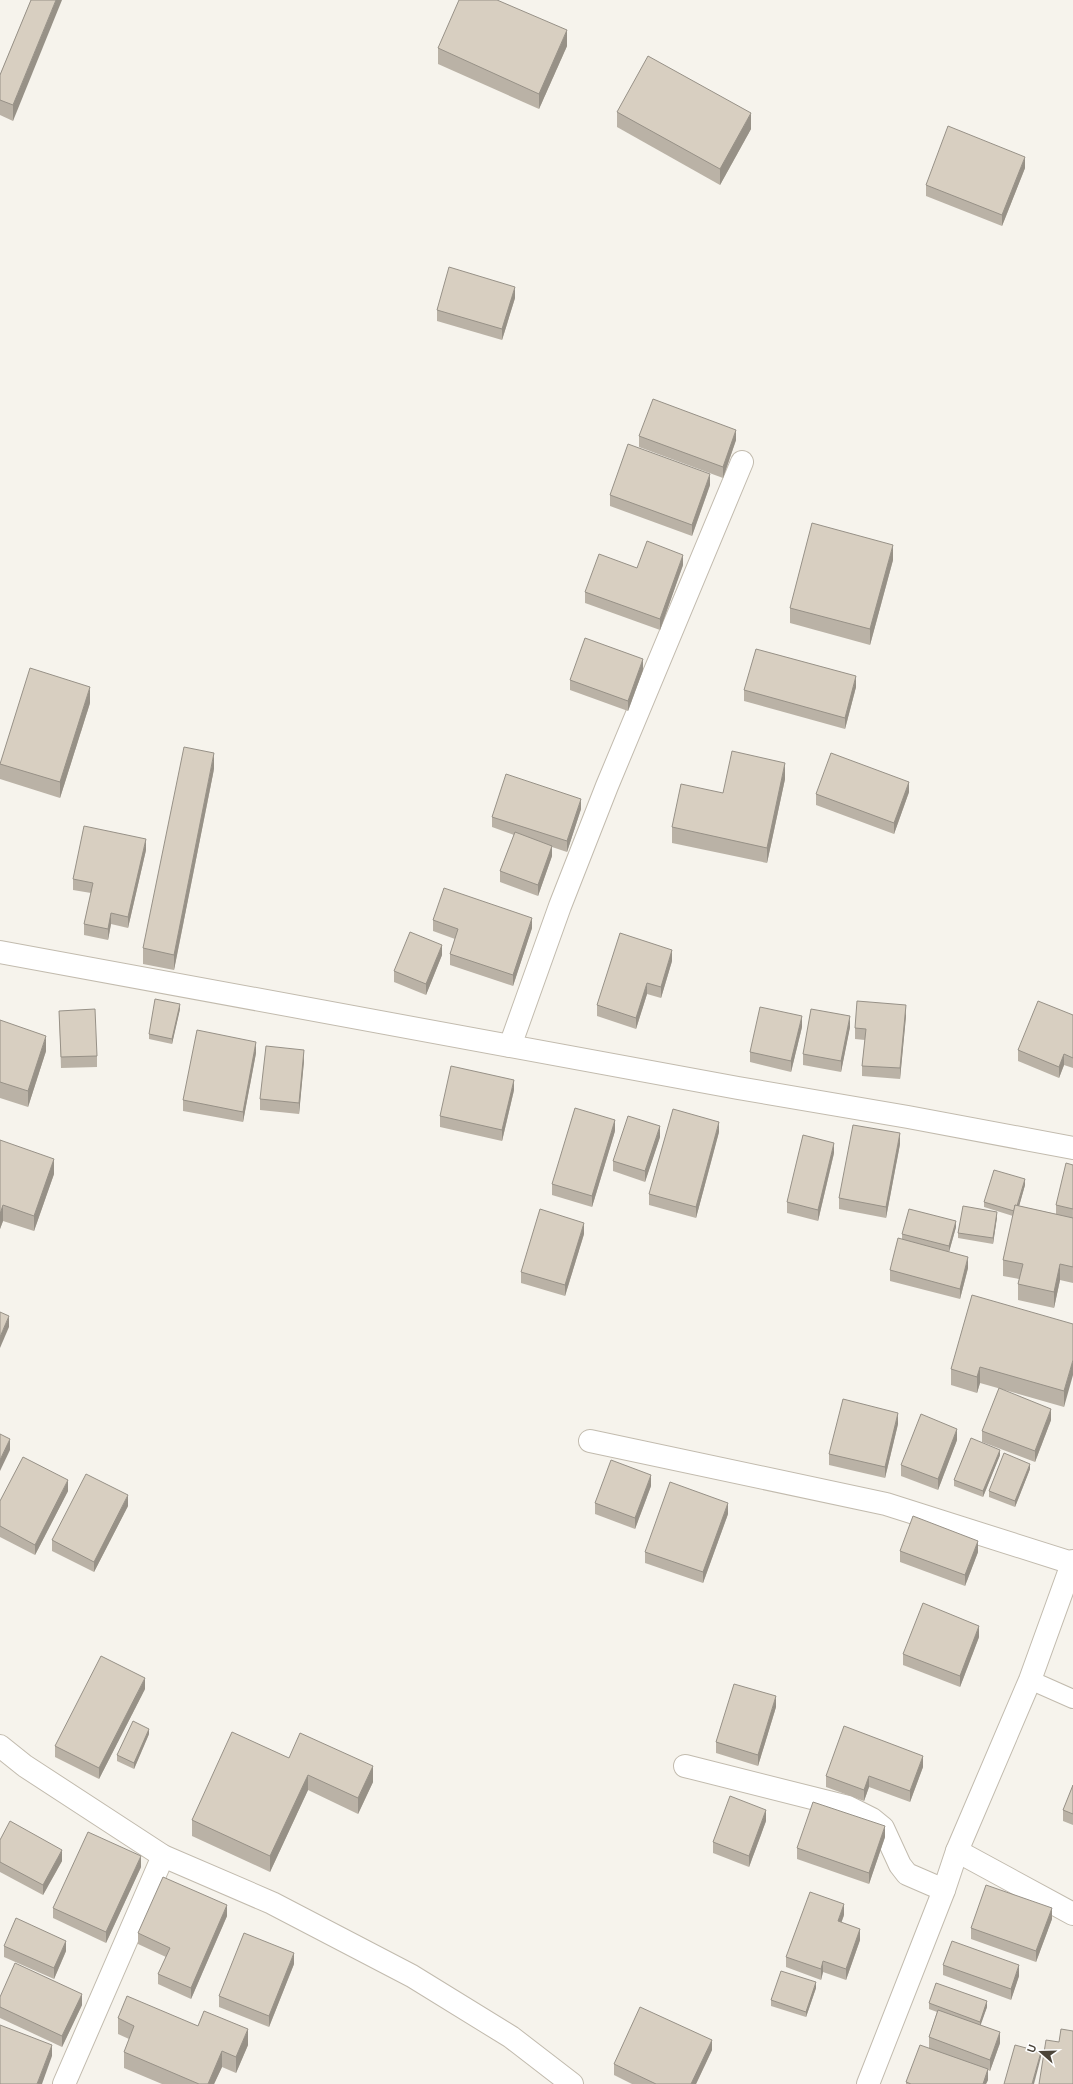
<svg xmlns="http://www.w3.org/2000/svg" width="1073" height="2084" viewBox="0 0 1073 2084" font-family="Figtree,sans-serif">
  <rect width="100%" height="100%" fill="#f6f3ec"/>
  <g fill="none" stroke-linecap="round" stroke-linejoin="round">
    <defs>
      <polyline id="service" points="1030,1680 1073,1699"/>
      <g id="minor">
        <polyline points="0,952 738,1088 908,1117 1073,1148"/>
        <polyline points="510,1046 560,906 607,786 742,462"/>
        <polyline points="590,1441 886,1504 1072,1563"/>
        <polyline points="0,1746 25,1766 163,1856 272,1903 412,1976 511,2037 572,2084"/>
        <polyline points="685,1766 848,1807 872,1819 883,1828 900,1865 907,1874 944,1890"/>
        <polyline points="957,1851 1073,1914"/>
        <polyline points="64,2084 163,1856"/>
      </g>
      <polyline id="tertiary" points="868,2084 944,1890 957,1851 1030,1680 1073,1561"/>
    </defs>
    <use href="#service" stroke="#c2bbae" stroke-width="20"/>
    <use href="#minor" stroke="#c2bbae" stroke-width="24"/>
    <use href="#tertiary" stroke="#c2bbae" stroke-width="24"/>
    <use href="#service" stroke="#fff" stroke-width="18"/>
    <use href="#minor" stroke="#fff" stroke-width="22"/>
    <use href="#tertiary" stroke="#fff" stroke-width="22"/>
  </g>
  <g fill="#bab2a6">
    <polygon points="31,0 13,121 0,115 0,75"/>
    <polygon points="567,46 539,109 438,64 438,48"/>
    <polygon points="617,112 751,129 720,185 617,127"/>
    <polygon points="1025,168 1002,226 926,196 926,185"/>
    <polygon points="515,298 502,340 437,321 437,310"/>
    <polygon points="639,436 736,440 723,478 639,447"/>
    <polygon points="710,485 692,536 610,506 610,495"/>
    <polygon points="893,560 870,645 790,623 790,608"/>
    <polygon points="683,565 660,630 585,603 585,592 637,568"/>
    <polygon points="643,670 628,711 570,690 570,680"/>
    <polygon points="856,687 845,729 744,701 744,690"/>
    <polygon points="90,703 60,798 0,779 0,764"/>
    <polygon points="214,769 174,970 143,964 143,948"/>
    <polygon points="785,779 767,863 672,843 672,827 723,793"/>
    <polygon points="909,792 894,834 816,805 816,794"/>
    <polygon points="581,809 567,852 552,847 552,856 538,896 500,882 500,871 514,835 492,827 492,817"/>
    <polygon points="146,850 128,928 111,924 108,940 84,935 84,924 91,893 73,890 73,879"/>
    <polygon points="433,920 532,928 513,986 450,965 450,954 455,939 433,931"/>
    <polygon points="442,955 426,995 394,982 394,971"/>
    <polygon points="672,961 661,998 647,994 636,1029 597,1016 597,1005"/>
    <polygon points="180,1009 172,1044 149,1039 149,1034"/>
    <polygon points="59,1011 97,1056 97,1067 61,1068"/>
    <polygon points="1073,1015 1073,1068 1064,1065 1059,1078 1018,1061 1018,1050"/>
    <polygon points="906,1016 900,1079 862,1076 862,1066 865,1040 855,1039 855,1028"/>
    <polygon points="0,1020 46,1051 28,1107 0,1098"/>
    <polygon points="802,1027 791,1072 750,1062 750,1052"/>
    <polygon points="850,1027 841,1072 803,1065 803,1054"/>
    <polygon points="256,1053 243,1122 183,1111 183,1100"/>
    <polygon points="304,1061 299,1114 260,1110 260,1099"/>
    <polygon points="514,1090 502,1141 440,1127 440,1116"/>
    <polygon points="615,1131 592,1207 552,1195 552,1184"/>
    <polygon points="719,1132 696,1218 649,1205 649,1194"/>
    <polygon points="660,1137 645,1182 613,1171 613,1161"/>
    <polygon points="0,1140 54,1174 34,1231 3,1221 0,1229"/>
    <polygon points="900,1144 886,1218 839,1209 839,1198"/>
    <polygon points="834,1153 818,1221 787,1213 787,1202"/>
    <polygon points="1073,1165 1073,1283 1060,1280 1054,1308 1018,1300 1018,1284 1019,1279 1003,1276 1003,1260 1013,1216 984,1207 984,1202 1025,1185 1019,1206 1056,1214 1056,1205"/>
    <polygon points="997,1217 993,1244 958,1238 958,1233"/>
    <polygon points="956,1227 949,1252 968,1268 960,1299 890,1281 890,1270 902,1239 902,1234"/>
    <polygon points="584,1234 565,1296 521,1283 521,1272"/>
    <polygon points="1073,1324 1064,1407 980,1383 977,1393 951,1385 951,1369"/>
    <polygon points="1051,1420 1035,1462 982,1442 982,1431"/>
    <polygon points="898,1424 885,1478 829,1465 829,1454"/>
    <polygon points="957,1440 938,1490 901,1476 901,1465"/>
    <polygon points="1000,1455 983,1497 954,1486 954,1480"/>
    <polygon points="1030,1469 1015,1507 989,1497 989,1491"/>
    <polygon points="651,1486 635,1529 595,1514 595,1503"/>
    <polygon points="68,1491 35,1555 0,1537 0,1501"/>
    <polygon points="128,1506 94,1572 52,1551 52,1540"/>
    <polygon points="728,1514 703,1583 645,1563 645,1552"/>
    <polygon points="900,1551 978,1552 965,1586 900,1562"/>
    <polygon points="979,1637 960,1687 903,1665 903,1654"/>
    <polygon points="145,1689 99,1779 55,1757 55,1746"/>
    <polygon points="776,1707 758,1766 716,1753 716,1742"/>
    <polygon points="149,1734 134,1769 117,1761 117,1755"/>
    <polygon points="289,1758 373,1782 358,1814 308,1790 270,1872 192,1836 192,1820"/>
    <polygon points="923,1767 910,1802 869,1787 864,1801 826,1787 826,1776"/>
    <polygon points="1073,1785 1073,1825 1063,1821 1063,1810"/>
    <polygon points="766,1821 749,1867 713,1853 713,1842"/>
    <polygon points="885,1837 869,1884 797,1859 797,1848"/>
    <polygon points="0,1840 62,1861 43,1895 0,1872"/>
    <polygon points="141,1867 106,1943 53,1918 53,1908"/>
    <polygon points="844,1915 841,1923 860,1940 846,1980 823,1972 821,1980 786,1967 786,1957"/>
    <polygon points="227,1916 191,1999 158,1984 158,1974 166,1957 138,1944 138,1933"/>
    <polygon points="1052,1919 1036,1962 971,1939 971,1928"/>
    <polygon points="4,1946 66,1951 54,1979 4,1957"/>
    <polygon points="294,1964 269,2027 219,2007 219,1996"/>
    <polygon points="943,1965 1019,1976 1011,2000 943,1975"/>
    <polygon points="816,1988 806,2017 771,2006 771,2000"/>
    <polygon points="0,1997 82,2005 62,2047 0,2018"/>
    <polygon points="929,2003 987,2007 980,2025 1000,2043 990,2071 988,2070 988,2080 986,2084 906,2084 906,2082 929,2048 929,2037 937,2012 929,2009"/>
    <polygon points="118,2018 198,2026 248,2045 236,2073 222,2067 214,2084 162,2084 124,2068 124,2052 129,2039 118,2034"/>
    <polygon points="712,2050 696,2084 632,2084 614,2075 614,2064"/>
  </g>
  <g fill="#979187">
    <polygon points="56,0 62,0 13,121 13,105"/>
    <polygon points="567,30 567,46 539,109 539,94"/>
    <polygon points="751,113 751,129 720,185 720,169"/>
    <polygon points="1025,157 1025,168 1002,226 1002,215"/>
    <polygon points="515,287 515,298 502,340 502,329"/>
    <polygon points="736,430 736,440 723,478 723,467"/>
    <polygon points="710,474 710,485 692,536 692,525"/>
    <polygon points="893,545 893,560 870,645 870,629"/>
    <polygon points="683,555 683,565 660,630 660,619"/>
    <polygon points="643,659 643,670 628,711 628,701"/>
    <polygon points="856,676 856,687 845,729 845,718"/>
    <polygon points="90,687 90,703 60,798 60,782"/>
    <polygon points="214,753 214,769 174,970 174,955"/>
    <polygon points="785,763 785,779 767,863 767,848"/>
    <polygon points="909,782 909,792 894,834 894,823"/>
    <polygon points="581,799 581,809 567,852 567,841"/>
    <polygon points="146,839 146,850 128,928 128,917"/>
    <polygon points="552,846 552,856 538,896 538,885"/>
    <polygon points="111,913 111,924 108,940 108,929"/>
    <polygon points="532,918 532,928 513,986 513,975"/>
    <polygon points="442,945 442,955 426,995 426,984"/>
    <polygon points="672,950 672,961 661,998 661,987"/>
    <polygon points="647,983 647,994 636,1029 636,1018"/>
    <polygon points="180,1004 180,1009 172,1044 172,1039"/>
    <polygon points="906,1005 906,1016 900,1079 900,1068"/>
    <polygon points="802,1016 802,1027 791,1072 791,1061"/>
    <polygon points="850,1016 850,1027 841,1072 841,1061"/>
    <polygon points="46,1036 46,1051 28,1107 28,1091"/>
    <polygon points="256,1042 256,1053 243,1122 243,1112"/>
    <polygon points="304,1050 304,1061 299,1114 299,1103"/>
    <polygon points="1064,1054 1064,1065 1059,1078 1059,1067"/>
    <polygon points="514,1080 514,1090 502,1141 502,1130"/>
    <polygon points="615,1120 615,1131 592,1207 592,1196"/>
    <polygon points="719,1122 719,1132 696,1218 696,1207"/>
    <polygon points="660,1126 660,1137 645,1182 645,1171"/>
    <polygon points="900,1133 900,1144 886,1218 886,1207"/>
    <polygon points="834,1143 834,1153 818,1221 818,1210"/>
    <polygon points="54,1159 54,1174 34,1231 34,1216"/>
    <polygon points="1025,1179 1025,1185 1016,1217 1016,1212"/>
    <polygon points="3,1205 3,1221 0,1229 0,1214"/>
    <polygon points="997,1212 997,1217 993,1244 993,1238"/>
    <polygon points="956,1221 956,1227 949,1252 949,1246"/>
    <polygon points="584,1223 584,1234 565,1296 565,1285"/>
    <polygon points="968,1257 968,1268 960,1299 960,1289"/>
    <polygon points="1060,1264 1060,1280 1054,1308 1054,1292"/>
    <polygon points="9,1316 9,1327 0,1348 0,1337"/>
    <polygon points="1073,1360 1073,1375 1064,1407 1064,1391"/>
    <polygon points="980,1367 980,1383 977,1393 977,1377"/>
    <polygon points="1051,1409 1051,1420 1035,1462 1035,1451"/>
    <polygon points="898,1413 898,1424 885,1478 885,1467"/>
    <polygon points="957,1429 957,1440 938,1490 938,1479"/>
    <polygon points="10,1439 10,1450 0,1471 0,1460"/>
    <polygon points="1000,1450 1000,1455 983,1497 983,1491"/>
    <polygon points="1030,1464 1030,1469 1015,1507 1015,1501"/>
    <polygon points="651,1475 651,1486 635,1529 635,1518"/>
    <polygon points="68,1480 68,1491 35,1555 35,1545"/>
    <polygon points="128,1495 128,1506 94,1572 94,1562"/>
    <polygon points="728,1503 728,1514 703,1583 703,1572"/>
    <polygon points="978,1541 978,1552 965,1586 965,1575"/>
    <polygon points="979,1626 979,1637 960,1687 960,1676"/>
    <polygon points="145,1678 145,1689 99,1779 99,1768"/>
    <polygon points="776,1696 776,1707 758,1766 758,1755"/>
    <polygon points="149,1729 149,1734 134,1769 134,1763"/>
    <polygon points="923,1756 923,1767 910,1802 910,1791"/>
    <polygon points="373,1766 373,1782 358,1814 358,1798"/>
    <polygon points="308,1775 308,1790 270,1872 270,1856"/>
    <polygon points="869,1776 869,1787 864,1801 864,1790"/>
    <polygon points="766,1810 766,1821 749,1867 749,1856"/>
    <polygon points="885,1826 885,1837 869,1884 869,1873"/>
    <polygon points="62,1850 62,1861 43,1895 43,1885"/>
    <polygon points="141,1856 141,1867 106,1943 106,1932"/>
    <polygon points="844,1904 844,1915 838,1932 838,1921"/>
    <polygon points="227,1905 227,1916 191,1999 191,1988"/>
    <polygon points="1052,1908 1052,1919 1036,1962 1036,1951"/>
    <polygon points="860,1929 860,1940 846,1980 846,1969"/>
    <polygon points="66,1941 66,1951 54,1979 54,1968"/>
    <polygon points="294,1953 294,1964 269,2027 269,2016"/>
    <polygon points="823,1961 823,1972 821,1980 821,1969"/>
    <polygon points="1019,1965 1019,1976 1011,2000 1011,1989"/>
    <polygon points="816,1982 816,1988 806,2017 806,2012"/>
    <polygon points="82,1994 82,2005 62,2047 62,2036"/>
    <polygon points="987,2001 987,2007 980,2027 980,2022"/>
    <polygon points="248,2029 248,2045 236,2073 236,2057"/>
    <polygon points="1000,2032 1000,2043 990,2071 990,2060"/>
    <polygon points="712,2040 712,2050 696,2084 691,2084"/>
    <polygon points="52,2045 52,2056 42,2084 37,2084"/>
    <polygon points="222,2051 222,2067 214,2084 208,2084"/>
    <polygon points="1041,2052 1041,2057 1034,2084 1032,2084"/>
    <polygon points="988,2069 988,2080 986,2084 983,2084"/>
  </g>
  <g fill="#d8cfc1" stroke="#979187">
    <polygon points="31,0 56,0 13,105 0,100 0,75"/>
    <polygon points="459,0 497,0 567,30 539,94 438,48"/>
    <polygon points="648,56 751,113 720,169 617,112"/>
    <polygon points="948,126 1025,157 1002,215 926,185"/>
    <polygon points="449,267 515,287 502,329 437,310"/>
    <polygon points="653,399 736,430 723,467 639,436"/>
    <polygon points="628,444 710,474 692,525 610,495"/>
    <polygon points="812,523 893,545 870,629 790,608"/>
    <polygon points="647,541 683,555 660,619 585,592 599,554 637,568"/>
    <polygon points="585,638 643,659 628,701 570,680"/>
    <polygon points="756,649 856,676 845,718 744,690"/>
    <polygon points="30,668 90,687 60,782 0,764"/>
    <polygon points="184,747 214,753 174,955 143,948"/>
    <polygon points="732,751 785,763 767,848 672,827 681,784 723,793"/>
    <polygon points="831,753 909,782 894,823 816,794"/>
    <polygon points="506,774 581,799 567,841 492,817"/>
    <polygon points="84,826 146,839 128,917 111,913 108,929 84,924 93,883 73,879"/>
    <polygon points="515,832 552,846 538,885 500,871"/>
    <polygon points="444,888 532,918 513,975 450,954 458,929 433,920"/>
    <polygon points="410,932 442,945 426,984 394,971"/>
    <polygon points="620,933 672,950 661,987 647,983 636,1018 597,1005"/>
    <polygon points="155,999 180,1004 172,1039 149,1034"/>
    <polygon points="857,1001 906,1005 900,1068 862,1066 866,1029 855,1028"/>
    <polygon points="1038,1001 1073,1015 1073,1058 1064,1054 1059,1067 1018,1050"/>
    <polygon points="760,1007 802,1016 791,1061 750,1052"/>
    <polygon points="95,1009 97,1056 61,1057 59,1011"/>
    <polygon points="811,1009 850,1016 841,1061 803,1054"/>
    <polygon points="0,1020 46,1036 28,1091 0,1082"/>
    <polygon points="197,1030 256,1042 243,1112 183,1100"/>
    <polygon points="266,1046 304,1050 299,1103 260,1099"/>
    <polygon points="451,1066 514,1080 502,1130 440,1116"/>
    <polygon points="575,1108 615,1120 592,1196 552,1184"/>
    <polygon points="673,1109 719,1122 696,1207 649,1194"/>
    <polygon points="628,1116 660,1126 645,1171 613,1161"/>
    <polygon points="853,1125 900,1133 886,1207 839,1198"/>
    <polygon points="803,1135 834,1143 818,1210 787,1202"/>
    <polygon points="0,1140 54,1159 34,1216 3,1205 0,1214"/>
    <polygon points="1066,1163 1073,1165 1073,1209 1056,1205"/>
    <polygon points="994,1170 1025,1179 1017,1206 1015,1205 1014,1211 984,1202"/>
    <polygon points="1015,1205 1073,1218 1073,1267 1060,1264 1054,1292 1018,1284 1023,1264 1003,1260"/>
    <polygon points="963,1206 997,1212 993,1238 958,1233"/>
    <polygon points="540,1209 584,1223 565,1285 521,1272"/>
    <polygon points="909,1209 956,1221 949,1246 902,1234"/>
    <polygon points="898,1238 968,1257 960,1289 890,1270"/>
    <polygon points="972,1295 1073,1324 1073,1360 1064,1391 980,1367 977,1377 951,1369"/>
    <polygon points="0,1312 9,1316 0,1337"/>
    <polygon points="999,1388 1051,1409 1035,1451 982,1431"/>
    <polygon points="843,1399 898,1413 885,1467 829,1454"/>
    <polygon points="921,1414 957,1429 938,1479 901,1465"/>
    <polygon points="0,1434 10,1439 0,1460"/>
    <polygon points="971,1438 1000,1450 983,1491 954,1480"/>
    <polygon points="1004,1453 1030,1464 1015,1501 989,1491"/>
    <polygon points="23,1457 68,1480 35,1545 0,1526 0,1501"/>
    <polygon points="611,1460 651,1475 635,1518 595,1503"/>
    <polygon points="86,1474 128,1495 94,1562 52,1540"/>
    <polygon points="670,1482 728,1503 703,1572 645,1552"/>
    <polygon points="913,1516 978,1541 965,1575 900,1551"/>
    <polygon points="923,1603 979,1626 960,1676 903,1654"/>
    <polygon points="101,1656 145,1678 99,1768 55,1746"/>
    <polygon points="734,1684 776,1696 758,1755 716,1742"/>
    <polygon points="133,1721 149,1729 134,1763 117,1755"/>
    <polygon points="844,1726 923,1756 910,1791 869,1776 864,1790 826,1776"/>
    <polygon points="232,1732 289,1758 300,1733 373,1766 358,1798 308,1775 270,1856 192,1820"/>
    <polygon points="1073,1785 1073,1814 1063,1810"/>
    <polygon points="730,1796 766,1810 749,1856 713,1842"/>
    <polygon points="813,1802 885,1826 869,1873 797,1848"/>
    <polygon points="10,1821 62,1850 43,1885 0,1862 0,1840"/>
    <polygon points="88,1832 141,1856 106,1932 53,1908"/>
    <polygon points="163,1877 227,1905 191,1988 158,1974 170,1948 138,1933"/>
    <polygon points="986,1885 1052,1908 1036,1951 971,1928"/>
    <polygon points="810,1892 844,1904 838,1921 860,1929 846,1969 823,1961 821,1969 786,1957"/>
    <polygon points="16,1918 66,1941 54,1968 4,1946"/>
    <polygon points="244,1933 294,1953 269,2016 219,1996"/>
    <polygon points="952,1941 1019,1965 1011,1989 943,1965"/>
    <polygon points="15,1963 82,1994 62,2036 0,2007 0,1997"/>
    <polygon points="781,1971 816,1982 806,2012 771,2000"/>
    <polygon points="936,1983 987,2001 980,2022 929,2003"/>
    <polygon points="127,1996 198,2026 204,2011 248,2029 236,2057 222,2051 208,2084 199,2084 124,2052 134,2026 118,2018"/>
    <polygon points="640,2007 712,2040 691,2084 656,2084 614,2064"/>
    <polygon points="938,2010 1000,2032 990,2060 929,2037"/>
    <polygon points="0,2025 52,2045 37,2084 0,2084"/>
    <polygon points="1061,2029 1073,2031 1073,2084 1039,2084 1046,2040 1059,2042"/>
    <polygon points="920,2045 988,2069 983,2084 911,2084 906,2082"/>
    <polygon points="1015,2045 1041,2052 1032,2084 1004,2084"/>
  </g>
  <g transform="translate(1041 2052) rotate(290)" stroke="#ffffff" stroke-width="3" paint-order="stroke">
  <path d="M0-3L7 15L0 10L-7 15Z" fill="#4b4439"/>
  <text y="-6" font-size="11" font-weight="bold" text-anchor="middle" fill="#4b4439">U</text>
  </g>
</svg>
